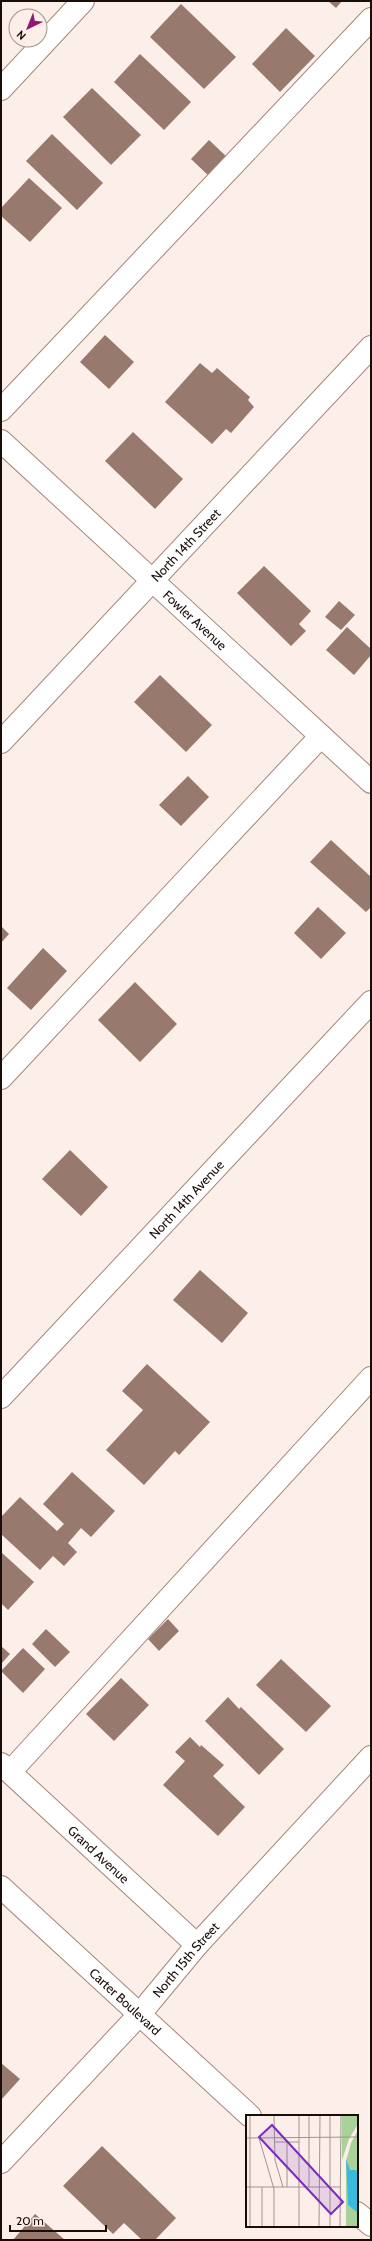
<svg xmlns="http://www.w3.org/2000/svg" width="372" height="2241" viewBox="0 0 372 2241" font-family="Cabin,sans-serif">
  <rect width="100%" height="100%" fill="#fceee9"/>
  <g fill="#977a6d">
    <polygon points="328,1 342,1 336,8"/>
    <polygon points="181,4 236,57 204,89 150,37"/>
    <polygon points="286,28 315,56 280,92 252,64"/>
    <polygon points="140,54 191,102 164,130 114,82"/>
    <polygon points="92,88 141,135 111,165 63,117"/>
    <polygon points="52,134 103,183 77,210 26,161"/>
    <polygon points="209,140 229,159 211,178 191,159"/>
    <polygon points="29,178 62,208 30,242 1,216 1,208"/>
    <polygon points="105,335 134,362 109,389 80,362"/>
    <polygon points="200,363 212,373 217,368 250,397 248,400 254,407 231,433 226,429 212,444 165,402"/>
    <polygon points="133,432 183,479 155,509 105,461"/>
    <polygon points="264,566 311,611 299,624 306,631 291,646 237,593"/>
    <polygon points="339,601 355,615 341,630 325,617"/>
    <polygon points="347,627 371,649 371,655 354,675 326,650"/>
    <polygon points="160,675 212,725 186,752 134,702"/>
    <polygon points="188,776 209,797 181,826 159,805"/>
    <polygon points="331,840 371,877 371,907 366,912 310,862"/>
    <polygon points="318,907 346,933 321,959 294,933"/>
    <polygon points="1,926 9,934 1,943"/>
    <polygon points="43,948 67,971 31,1010 7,988"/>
    <polygon points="135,982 177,1024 140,1062 98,1020"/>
    <polygon points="70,1150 108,1187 81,1216 42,1179"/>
    <polygon points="200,1270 248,1313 222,1343 173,1300"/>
    <polygon points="147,1364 210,1422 179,1455 175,1451 144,1485 106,1450 143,1410 122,1391"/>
    <polygon points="72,1472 115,1511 91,1537 81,1528 68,1543 77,1552 64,1566 53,1556 40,1570 1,1534 1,1517 20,1497 57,1531 64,1524 43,1504"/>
    <polygon points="1,1552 34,1582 8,1610 1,1603"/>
    <polygon points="168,1619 179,1631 159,1651 148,1639"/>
    <polygon points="46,1629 70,1652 55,1667 32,1644"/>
    <polygon points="1,1646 10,1654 1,1664"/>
    <polygon points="23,1648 45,1669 23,1693 1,1671"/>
    <polygon points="281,1659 331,1706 306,1732 256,1685"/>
    <polygon points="121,1678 149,1705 114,1741 86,1714"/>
    <polygon points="228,1697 239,1709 241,1707 284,1749 259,1775 205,1721"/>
    <polygon points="190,1737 200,1747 201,1745 224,1765 213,1776 245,1807 218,1836 163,1785 185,1761 175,1752"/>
    <polygon points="1,2063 20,2079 1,2100"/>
    <polygon points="102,2146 176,2218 155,2240 142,2240 124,2223 113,2234 63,2186"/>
    <polygon points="35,2214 65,2240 13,2240"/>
  </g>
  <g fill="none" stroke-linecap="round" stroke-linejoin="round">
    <defs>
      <g id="minor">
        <polyline points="1,89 83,1"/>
        <polyline points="1,410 371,19"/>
        <path id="s1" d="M1,441L371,782"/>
        <path id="s2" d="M1,742L371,347"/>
        <polyline points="1,1078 321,736"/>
        <path id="s3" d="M1,1397L371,1002"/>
        <path id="s4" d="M1,1764L197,1945"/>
        <polyline points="10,1772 371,1378"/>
        <path id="s5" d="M1,1887L250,2116"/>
        <path id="s6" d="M1,2162L139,2015L197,1945L371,1757"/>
        <polyline points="357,2213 371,2225"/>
      </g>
    </defs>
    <use href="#minor" stroke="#a5877b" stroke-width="24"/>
    <use href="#minor" stroke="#fff" stroke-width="22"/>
  </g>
  <g text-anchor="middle" stroke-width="4" stroke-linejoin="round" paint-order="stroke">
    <g font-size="13" fill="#180d09" stroke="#fceee9">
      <text dy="5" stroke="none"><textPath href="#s2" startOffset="270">North 14th Street</textPath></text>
      <text dy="5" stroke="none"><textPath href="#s1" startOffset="264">Fowler Avenue</textPath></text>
      <text dy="5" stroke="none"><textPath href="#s3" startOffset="271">North 14th Avenue</textPath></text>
      <text dy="5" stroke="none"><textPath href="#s4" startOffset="133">Grand Avenue</textPath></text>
      <text dy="5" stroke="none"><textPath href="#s6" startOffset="274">North 15th Street</textPath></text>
      <text dy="5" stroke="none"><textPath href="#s5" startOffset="169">Carter Boulevard</textPath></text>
    </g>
  </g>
  <g transform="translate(246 2115)">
    <rect width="112" height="112" fill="#fceee9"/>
    <path d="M96,0H112V9L103,24L96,45ZM112,15V112H100V46L105,28Z" fill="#a8d29a"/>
    <path d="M100,44L104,55H110L112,59V98L102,90Z" fill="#3abbdd"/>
    <path fill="none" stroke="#a1948f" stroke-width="1" d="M28,0L29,45L37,72M0,23L112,22M13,23L28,74V112M29,27H53M41,27V72M0,72H94M63,72V0M4,112V0M16,112V72M53,112V0M73,112L74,0M84,112V0M94,112L95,0"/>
    <path fill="#7b2cbf" fill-opacity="0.15" stroke="#7b2cbf" stroke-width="2" d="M26,10L97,87L85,99L13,22Z"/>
    <rect width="112" height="112" fill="none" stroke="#180d09" stroke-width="2"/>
  </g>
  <rect width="372" height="2241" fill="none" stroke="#180d09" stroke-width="4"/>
  <g transform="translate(28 28) rotate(223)"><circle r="19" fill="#fceee9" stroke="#a1948f"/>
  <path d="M0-3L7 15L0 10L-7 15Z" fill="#901776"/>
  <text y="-6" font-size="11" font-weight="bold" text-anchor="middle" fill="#180d09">N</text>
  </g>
  <path d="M10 2225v6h96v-6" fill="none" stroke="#180d09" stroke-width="2"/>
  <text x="16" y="2225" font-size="12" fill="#180d09" stroke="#fceee9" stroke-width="3" paint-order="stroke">20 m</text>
</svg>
